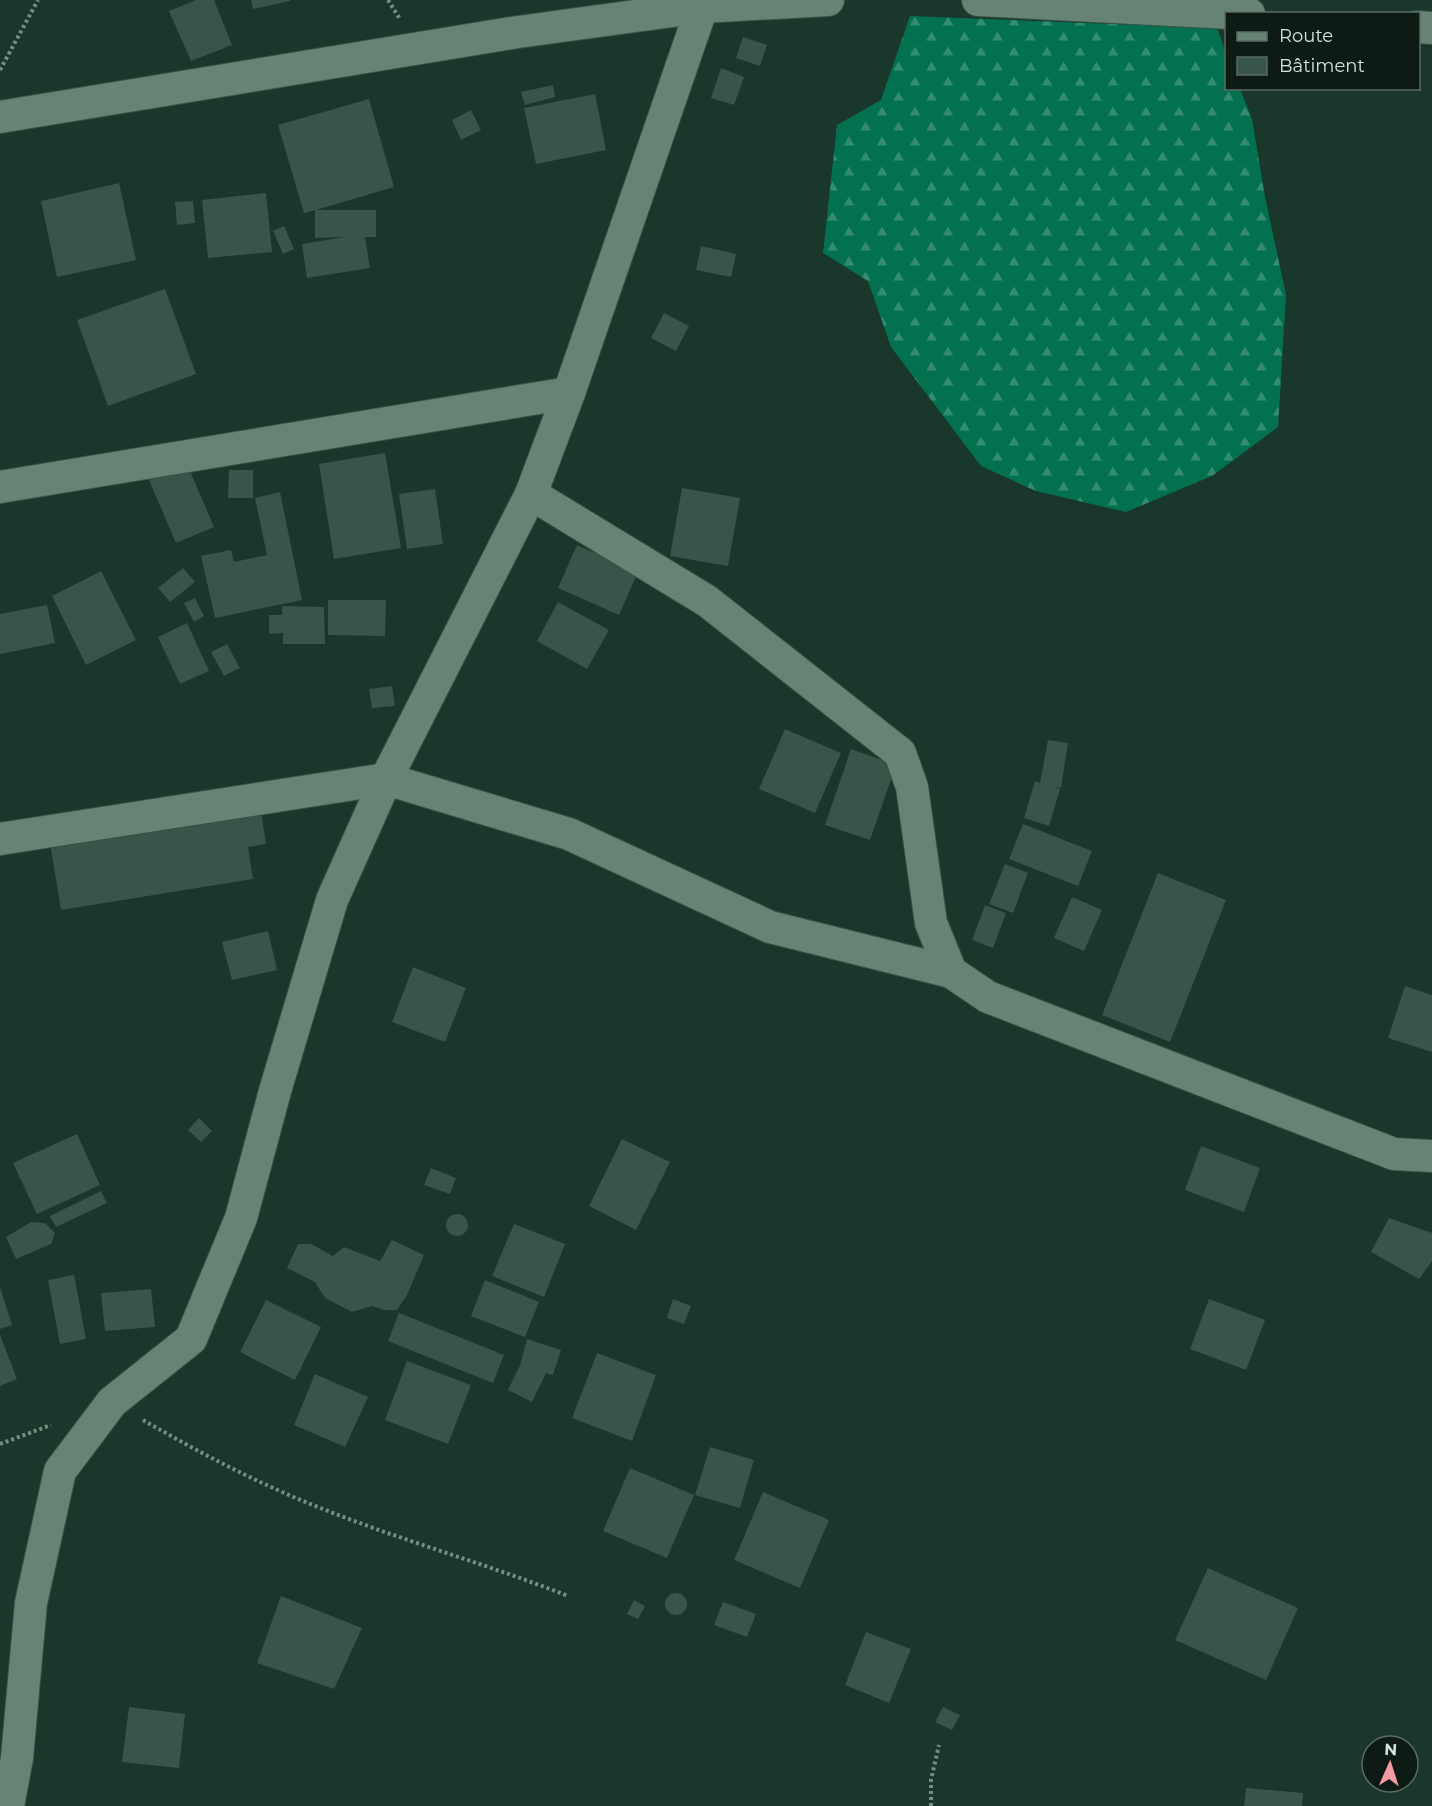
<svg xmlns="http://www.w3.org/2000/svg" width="1432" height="1806" viewBox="0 0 1432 1806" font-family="Montserrat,sans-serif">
  <defs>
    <pattern id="forest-firs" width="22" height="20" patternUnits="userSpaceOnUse" patternTransform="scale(1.5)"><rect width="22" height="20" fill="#037150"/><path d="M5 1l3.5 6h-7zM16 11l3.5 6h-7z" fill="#338c71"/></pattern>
  </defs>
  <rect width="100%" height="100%" fill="#19372a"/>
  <polygon fill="url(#forest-firs)" points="910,16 1217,28 1226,53 1226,88 1240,89 1252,119 1265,197 1286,295 1278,427 1212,476 1126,512 1036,491 981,466 891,347 868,281 823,253 837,125 881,100"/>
  <g fill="#375548">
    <polygon points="196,0 214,0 232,45 191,61 169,11"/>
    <polygon points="251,0 290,0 290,1 253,9"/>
    <polygon points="743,37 767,45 760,66 736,58"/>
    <polygon points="721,68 744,77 734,105 711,98"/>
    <polygon points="553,85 555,97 525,105 521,92"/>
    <polygon points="595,94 606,150 536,164 524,108"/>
    <polygon points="369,99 394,187 316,210 376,210 376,237 365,237 370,268 307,278 302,244 345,237 315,238 315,210 304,213 278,125"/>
    <polygon points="471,110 481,130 461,140 452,120"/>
    <polygon points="119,183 136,260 57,277 41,201"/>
    <polygon points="266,193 272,252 208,258 202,200"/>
    <polygon points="193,201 195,223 177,225 175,202"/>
    <polygon points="284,226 294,249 283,254 273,231"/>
    <polygon points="701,246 736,254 731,277 696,270"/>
    <polygon points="165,289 196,374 108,406 77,320"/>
    <polygon points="664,313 689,326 676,351 651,338"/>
    <polygon points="178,443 214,527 176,543 140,459"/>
    <polygon points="385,453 401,548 334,559 319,464"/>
    <polygon points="229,470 253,470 253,498 228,498"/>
    <polygon points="682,488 740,498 728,566 670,556"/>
    <polygon points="435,489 443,544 407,549 399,494"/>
    <polygon points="280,492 302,600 215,618 201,556 231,550 234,562 267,555 255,498"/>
    <polygon points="577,545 638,572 619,615 558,588"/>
    <polygon points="183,568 195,582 170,602 158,588"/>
    <polygon points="101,571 136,640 86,665 52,596"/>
    <polygon points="195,598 204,616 194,622 184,603"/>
    <polygon points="328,600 386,600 385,636 328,635"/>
    <polygon points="558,602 609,630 587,669 537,641"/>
    <polygon points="47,605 55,643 0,654 0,614"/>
    <polygon points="282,606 324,607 325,644 283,644 283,633 269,634 269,615 282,615"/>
    <polygon points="187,623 209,671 180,684 158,637"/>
    <polygon points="227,644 240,668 224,676 211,652"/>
    <polygon points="392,686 395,706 372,708 369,689"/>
    <polygon points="785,729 841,753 815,813 759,789"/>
    <polygon points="1048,740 1068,743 1061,788 1052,786 1060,789 1049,826 1024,818 1035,781 1040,783"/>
    <polygon points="851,749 896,765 870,840 825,825"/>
    <polygon points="259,798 266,844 248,847 253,879 61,910 48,831"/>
    <polygon points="1023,824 1092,851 1078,886 1009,859"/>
    <polygon points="1005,864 1028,873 1013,913 989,904"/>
    <polygon points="1158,873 1226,900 1170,1042 1102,1015"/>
    <polygon points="1072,897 1102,910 1084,951 1054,938"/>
    <polygon points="985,905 1006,913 993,948 972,940"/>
    <polygon points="268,931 277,970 232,980 222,942"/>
    <polygon points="413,967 466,988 445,1042 392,1022"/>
    <polygon points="1405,986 1432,995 1432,1052 1388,1038"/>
    <polygon points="199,1118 212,1131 201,1142 188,1130"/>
    <polygon points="77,1134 100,1185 37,1214 13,1163"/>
    <polygon points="622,1139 670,1162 636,1230 589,1206"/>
    <polygon points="1201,1146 1260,1168 1244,1212 1185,1190"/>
    <polygon points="431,1168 456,1178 450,1194 424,1185"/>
    <polygon points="101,1191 107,1203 56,1227 50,1216"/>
    <circle cx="457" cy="1225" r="11"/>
    <polygon points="1389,1218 1432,1233 1432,1261 1419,1279 1371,1252"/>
    <polygon points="31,1222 45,1223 55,1233 51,1244 16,1259 6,1237"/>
    <polygon points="514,1224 565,1244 544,1297 492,1276"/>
    <polygon points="392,1240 424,1255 407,1295 397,1310 384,1310 372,1306 352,1312 325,1298 315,1282 287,1268 298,1244 311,1244 333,1256 344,1247 380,1261"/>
    <polygon points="74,1275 86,1339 60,1344 48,1280"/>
    <polygon points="485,1280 539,1302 525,1337 471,1316"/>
    <polygon points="0,1287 12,1325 0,1329"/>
    <polygon points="151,1289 155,1327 105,1331 101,1293"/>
    <polygon points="673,1299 691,1306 684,1324 667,1318"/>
    <polygon points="1209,1299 1265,1320 1246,1370 1190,1349"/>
    <polygon points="266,1300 321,1327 295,1380 240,1352"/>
    <polygon points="399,1313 504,1355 493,1383 388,1341"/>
    <polygon points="0,1335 17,1379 0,1386"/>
    <polygon points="527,1339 561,1350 553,1375 546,1373 532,1402 508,1390 520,1365"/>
    <polygon points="597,1353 656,1375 632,1441 572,1418"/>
    <polygon points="407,1361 471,1385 448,1444 385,1420"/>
    <polygon points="315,1374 368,1397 345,1447 294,1425"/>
    <polygon points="710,1447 754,1460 740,1508 695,1495"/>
    <polygon points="630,1468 694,1495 667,1558 603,1531"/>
    <polygon points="763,1492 829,1520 800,1588 734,1560"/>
    <polygon points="1208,1568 1298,1608 1266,1680 1175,1640"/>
    <circle cx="676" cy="1604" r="11"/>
    <polygon points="281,1596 362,1628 334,1689 257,1663"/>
    <polygon points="634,1600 645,1606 638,1619 627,1614"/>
    <polygon points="723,1602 756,1614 747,1637 714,1625"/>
    <polygon points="866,1632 911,1649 889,1703 845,1685"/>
    <polygon points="129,1707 185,1714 179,1768 122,1762"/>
    <polygon points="943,1707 960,1715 952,1730 935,1722"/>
    <polygon points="1246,1788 1303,1793 1302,1806 1244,1806"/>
  </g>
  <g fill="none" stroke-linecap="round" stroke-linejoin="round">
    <defs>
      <g id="street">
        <polyline points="978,0 1249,14"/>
        <polyline points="1418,27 1432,28"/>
        <polyline points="0,117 518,32 702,7 828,0"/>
        <polyline points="0,487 569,393"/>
        <polyline points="531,494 707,601 900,753 912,787 931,923 951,972 988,997 1394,1154 1432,1156"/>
        <polyline points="0,839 386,779 569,834 770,927 951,972"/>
        <polyline points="8,1806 17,1758 31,1603 60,1471 112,1402 191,1339 241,1218 275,1091 332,900 386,779 531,494 569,393 702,7 701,0"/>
      </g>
    </defs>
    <use href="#street" stroke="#375147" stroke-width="34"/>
    <g stroke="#778e84" stroke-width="4" stroke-dasharray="3 3" stroke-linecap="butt">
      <polyline points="388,0 400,19"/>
      <polyline points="0,70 38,0"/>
      <path d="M143,1420C200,1453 261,1485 323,1509C403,1541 487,1564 568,1596"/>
      <polyline points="0,1444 51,1425"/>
      <polyline points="931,1806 931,1780 939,1745"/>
    </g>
    <use href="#street" stroke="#658475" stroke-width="32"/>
  </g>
  <rect x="1225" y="12" width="195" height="78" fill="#0e1b15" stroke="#5c6b64" stroke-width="1.5"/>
  <rect x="1237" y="32" width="30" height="9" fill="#658475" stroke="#5c6b64" stroke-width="1.5"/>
  <text x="1279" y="42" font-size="18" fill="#d2e3db">Route</text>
  <rect x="1237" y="57" width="30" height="18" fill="#375548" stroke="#5c6b64" stroke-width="1.5"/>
  <text x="1279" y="72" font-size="18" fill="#d2e3db">Bâtiment</text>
  <g transform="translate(1390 1764) rotate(3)"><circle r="28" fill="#0e1b15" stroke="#5c6b64" stroke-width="1.5"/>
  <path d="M0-4.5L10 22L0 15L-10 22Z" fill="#f49aa2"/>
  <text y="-9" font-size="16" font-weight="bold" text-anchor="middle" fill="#d2e3db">N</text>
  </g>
</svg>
